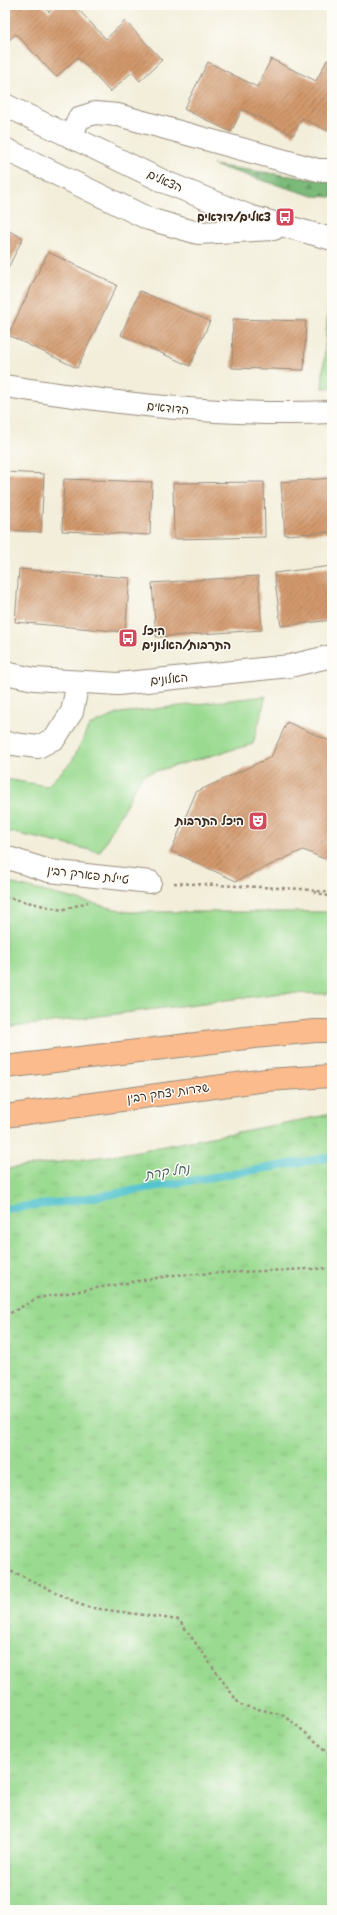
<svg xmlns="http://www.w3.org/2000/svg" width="337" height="1915" viewBox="0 0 337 1915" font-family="Sriracha,'Playpen Sans Hebrew',sans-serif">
  <defs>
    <pattern id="grass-tufts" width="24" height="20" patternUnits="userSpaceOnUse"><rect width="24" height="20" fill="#9ada90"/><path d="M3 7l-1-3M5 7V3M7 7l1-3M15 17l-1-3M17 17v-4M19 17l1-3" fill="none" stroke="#86bb7c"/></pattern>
    <pattern id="forest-firs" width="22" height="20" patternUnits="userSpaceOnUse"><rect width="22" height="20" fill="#7bba7a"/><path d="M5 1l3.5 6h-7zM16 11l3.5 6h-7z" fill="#669763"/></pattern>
    <pattern id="building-hatch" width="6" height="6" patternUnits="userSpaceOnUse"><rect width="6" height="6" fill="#d2986c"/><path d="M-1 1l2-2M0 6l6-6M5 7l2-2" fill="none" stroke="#ac7c58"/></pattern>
  </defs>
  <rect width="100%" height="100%" fill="#fdfcf7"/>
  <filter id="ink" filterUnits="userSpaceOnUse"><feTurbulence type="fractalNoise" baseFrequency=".025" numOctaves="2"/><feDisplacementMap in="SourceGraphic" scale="8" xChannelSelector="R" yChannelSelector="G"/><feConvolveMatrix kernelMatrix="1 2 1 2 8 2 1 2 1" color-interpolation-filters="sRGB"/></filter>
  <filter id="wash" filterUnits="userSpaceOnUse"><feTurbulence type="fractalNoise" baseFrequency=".012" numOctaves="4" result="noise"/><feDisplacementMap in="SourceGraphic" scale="16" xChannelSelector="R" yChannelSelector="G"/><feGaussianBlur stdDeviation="0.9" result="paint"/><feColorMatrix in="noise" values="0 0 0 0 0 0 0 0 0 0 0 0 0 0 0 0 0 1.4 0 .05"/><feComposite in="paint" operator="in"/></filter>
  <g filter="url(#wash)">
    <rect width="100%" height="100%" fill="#f3eeda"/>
    <polygon fill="url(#grass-tufts)" stroke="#6a8257" points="332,1114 332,1910 5,1910 5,1169 117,1155"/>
    <polygon fill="url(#forest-firs)" stroke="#5b724c" points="213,165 332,182 332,197 313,196"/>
    <g fill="#9ada90" stroke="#6a8257">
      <polygon points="330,281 332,281 332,388 322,388"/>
      <polygon points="266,696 253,744 142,775 100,852 5,831 5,779 47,786 72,761 89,726 120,713"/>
      <polygon points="5,882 128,912 332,912 332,994 282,993 5,1028"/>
    </g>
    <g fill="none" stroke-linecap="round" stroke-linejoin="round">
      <polyline stroke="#57c4cf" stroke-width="8" points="5,1209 71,1201 332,1157"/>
    </g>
    <g id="blocks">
      <g fill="url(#building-hatch)">
        <polygon points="5,5 42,5 49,12 57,5 74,5 106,39 125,21 162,60 140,81 132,72 110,92 78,57 56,77 16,34 5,44"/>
        <polygon points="271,59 316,81 327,60 332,62 332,133 302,118 293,135 242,109 231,132 184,109 208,62 257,87"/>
        <polygon points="5,229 23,238 5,274"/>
        <polygon points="48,252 117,285 77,368 8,335"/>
        <polygon points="140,291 210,321 190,366 121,335"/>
        <polygon points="233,319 306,321 304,370 232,368"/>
        <polygon points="5,472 44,474 41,532 5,530"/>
        <polygon points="332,478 332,532 285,535 281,482"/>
        <polygon points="64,479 152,482 150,535 62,531"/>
        <polygon points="264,482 265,537 174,539 173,483"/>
        <polygon points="332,566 332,620 281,626 274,573"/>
        <polygon points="19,569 130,578 125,632 15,622"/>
        <polygon points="258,576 262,630 156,637 152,583"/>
        <polygon points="287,722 332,742 332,862 303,850 236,881 171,851 196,792 271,757"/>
      </g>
    </g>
  </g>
  <g filter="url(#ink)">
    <use href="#blocks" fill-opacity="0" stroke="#978c7c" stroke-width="1"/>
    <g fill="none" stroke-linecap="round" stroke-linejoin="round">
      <defs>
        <g id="minor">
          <polyline points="5,105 165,182 249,216 332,239"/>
          <polyline points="71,137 79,118 95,113 118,115 318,170 332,170"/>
          <polyline points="5,149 149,219 198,233 274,229"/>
          <path d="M5,386C113,403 222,417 332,412"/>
          <polyline points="5,673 34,679 118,684 290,666 332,656"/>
          <polyline points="5,743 38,747 55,738 72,712 78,682"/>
          <polyline points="5,857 49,871 150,882"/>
        </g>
        <g id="major">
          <polyline points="5,1067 254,1037 315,1031 332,1031"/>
          <polyline points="5,1116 266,1080 332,1076"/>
        </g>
      </defs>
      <use href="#minor" stroke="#978c7c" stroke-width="24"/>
      <use href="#major" stroke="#978c7c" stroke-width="24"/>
      <g stroke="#978c7c" stroke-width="2.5" stroke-dasharray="3 3" stroke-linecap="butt">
        <polyline points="174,883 302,889 332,893"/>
        <polyline points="314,892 332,897"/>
        <polyline points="5,897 62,910 88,902"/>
        <polyline points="5,1316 38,1298 174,1275 332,1268"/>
        <polyline points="5,1573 14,1572 86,1607 179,1620 240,1705 284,1715 332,1755"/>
      </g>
      <use href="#minor" stroke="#fff" stroke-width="22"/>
      <use href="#major" stroke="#fbbb8d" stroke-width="22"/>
    </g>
  </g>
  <defs>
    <symbol id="bus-square" viewBox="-11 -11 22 22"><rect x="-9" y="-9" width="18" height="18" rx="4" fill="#d1495b" stroke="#fdfcf7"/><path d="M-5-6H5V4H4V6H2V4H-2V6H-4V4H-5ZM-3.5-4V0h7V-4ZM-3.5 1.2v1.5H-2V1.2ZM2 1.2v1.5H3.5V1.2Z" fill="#fff"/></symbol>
    <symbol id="theatre-square" viewBox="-11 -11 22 22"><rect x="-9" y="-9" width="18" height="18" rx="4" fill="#d1495b" stroke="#fdfcf7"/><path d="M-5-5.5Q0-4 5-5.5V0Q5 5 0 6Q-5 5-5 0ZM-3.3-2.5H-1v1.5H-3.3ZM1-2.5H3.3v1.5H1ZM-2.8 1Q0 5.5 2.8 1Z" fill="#fff"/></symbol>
  </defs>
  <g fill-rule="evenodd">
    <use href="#bus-square" x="274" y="206" width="22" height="22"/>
    <use href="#bus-square" x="117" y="627" width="22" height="22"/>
    <use href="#theatre-square" x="247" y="810" width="22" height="22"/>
  </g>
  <g text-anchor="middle" stroke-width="3" stroke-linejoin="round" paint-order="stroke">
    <g font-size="12" fill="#3b2a1e" stroke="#fdfcf7">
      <text transform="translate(165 181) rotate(24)" y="4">הצאלים</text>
      <text transform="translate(168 408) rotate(6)" y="4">הדודאים</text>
      <text transform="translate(169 679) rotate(-5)" y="4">האלונים</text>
      <text transform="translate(88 875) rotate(7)" y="4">טיילת פארק רבין</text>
      <text transform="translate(168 1093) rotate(-8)" y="4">שדרות יצחק רבין</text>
    </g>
    <g font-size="12" font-weight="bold" fill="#3b2a1e" stroke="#fdfcf7" text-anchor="end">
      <text x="271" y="221">צאלים/דודאים</text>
      <text x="142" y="635" text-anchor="start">היכל<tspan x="142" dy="14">התרבות/האלונים</tspan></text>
      <text x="244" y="825">היכל התרבות</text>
    </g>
    <g font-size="13" font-style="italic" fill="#45605c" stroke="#fdfcf7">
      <text transform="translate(167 1171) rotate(-9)" y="5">נחל קרת</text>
    </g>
  </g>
  <rect width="337" height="1915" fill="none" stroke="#fdfcf7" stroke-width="20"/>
</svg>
